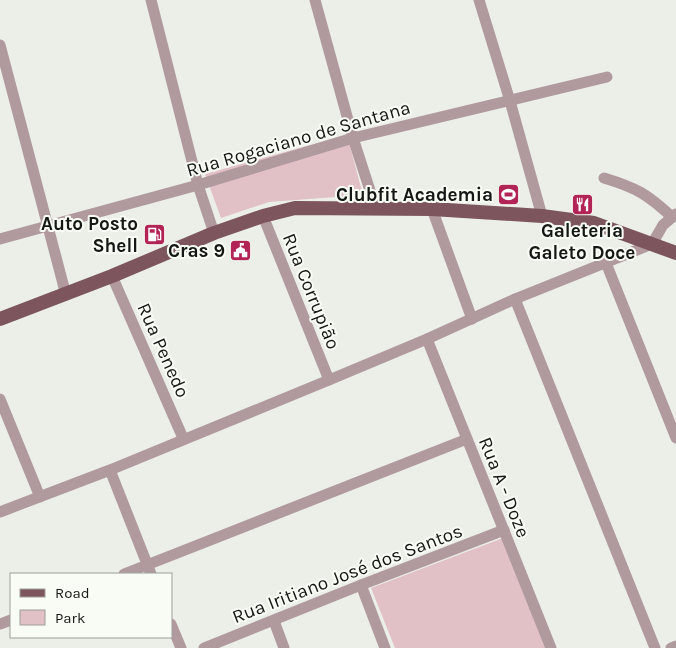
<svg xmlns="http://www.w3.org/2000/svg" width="676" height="648" viewBox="0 0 676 648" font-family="Karla,sans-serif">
  <rect width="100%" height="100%" fill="#ebefe7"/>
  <g fill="#e1c0c6">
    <polygon points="347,135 363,195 269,202 221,218 205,174"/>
    <polygon points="503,538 547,648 395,648 371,588"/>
  </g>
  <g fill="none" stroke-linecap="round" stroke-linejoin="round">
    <g stroke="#b19a9e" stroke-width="11">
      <polyline points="151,0 198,185 214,233"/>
      <polyline points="315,0 353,138 376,209"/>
      <polyline points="479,0 510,101 542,216"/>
      <polyline points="0,45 66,295"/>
      <path d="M604,178C637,188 647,194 672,217"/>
      <polyline points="432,209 472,319"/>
      <polyline points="263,216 329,380"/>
      <polyline points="0,239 198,185 353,138 607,77"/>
      <polyline points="606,263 676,438"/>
      <polyline points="112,276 183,438"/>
      <polyline points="515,299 655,648"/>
      <polyline points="427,339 551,648"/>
      <polyline points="0,399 40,497"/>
      <polyline points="110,470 151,574"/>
      <polyline points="0,512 110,470 329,380 427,339 515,299 652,244 663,225 676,214"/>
      <polyline points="124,574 467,439"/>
      <polyline points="361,585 385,648"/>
      <polyline points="274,621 284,648"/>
      <polyline points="0,624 11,620"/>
      <polyline points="171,624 181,648"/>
      <polyline points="204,648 361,585 504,530"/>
      <polyline points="671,648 676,646"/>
    </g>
    <polyline stroke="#7c555d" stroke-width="14" points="0,319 112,276 214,233 263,216 295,208 432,209 542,216 594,223 676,253"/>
  </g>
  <defs>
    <symbol id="stadium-square" viewBox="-11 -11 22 22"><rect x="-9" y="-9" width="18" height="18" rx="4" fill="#b22356" stroke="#f8fcf4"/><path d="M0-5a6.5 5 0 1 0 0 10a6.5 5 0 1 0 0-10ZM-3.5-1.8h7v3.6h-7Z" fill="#fff"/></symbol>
    <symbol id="restaurant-square" viewBox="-11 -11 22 22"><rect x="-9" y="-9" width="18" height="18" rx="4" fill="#b22356" stroke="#f8fcf4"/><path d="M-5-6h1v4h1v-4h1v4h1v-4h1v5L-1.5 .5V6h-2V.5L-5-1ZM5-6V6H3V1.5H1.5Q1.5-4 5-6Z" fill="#fff"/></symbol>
    <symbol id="fuel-square" viewBox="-11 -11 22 22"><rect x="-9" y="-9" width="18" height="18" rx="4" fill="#b22356" stroke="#f8fcf4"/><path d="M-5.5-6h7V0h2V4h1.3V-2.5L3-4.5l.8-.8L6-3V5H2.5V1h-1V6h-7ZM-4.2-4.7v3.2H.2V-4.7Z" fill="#fff"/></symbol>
    <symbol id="civic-square" viewBox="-11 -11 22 22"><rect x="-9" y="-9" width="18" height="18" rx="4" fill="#b22356" stroke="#f8fcf4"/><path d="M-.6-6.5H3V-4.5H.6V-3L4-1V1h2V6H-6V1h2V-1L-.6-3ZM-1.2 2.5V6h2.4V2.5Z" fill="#fff"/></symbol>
  </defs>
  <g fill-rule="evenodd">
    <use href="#stadium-square" x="496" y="182" width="25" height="25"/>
    <use href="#restaurant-square" x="570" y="192" width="25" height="25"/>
    <use href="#fuel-square" x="142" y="222" width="25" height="25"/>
    <use href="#civic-square" x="228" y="238" width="25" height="25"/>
  </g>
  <g text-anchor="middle" stroke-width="4" stroke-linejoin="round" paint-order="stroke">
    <g font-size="19" fill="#151714" stroke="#f8fcf4">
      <text transform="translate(298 138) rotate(-16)" y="7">Rua Rogaciano de Santana</text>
      <text transform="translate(312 291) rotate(68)" y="7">Rua Corrupião</text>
      <text transform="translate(164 350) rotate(66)" y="7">Rua Penedo</text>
      <text transform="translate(505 487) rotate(68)" y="7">Rua A - Doze</text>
      <text transform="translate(347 573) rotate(-21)" y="7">Rua Iritiano José dos Santos</text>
    </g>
    <g font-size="19" font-weight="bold" fill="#151714" stroke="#f8fcf4" text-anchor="end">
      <text x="493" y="201">Clubfit Academia</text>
      <text x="138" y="230">Auto Posto<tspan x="138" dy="22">Shell</tspan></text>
      <text x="582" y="237" text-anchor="middle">Galeteria<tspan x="582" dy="22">Galeto Doce</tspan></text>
      <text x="225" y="257">Cras 9</text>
    </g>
  </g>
  <rect x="10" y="573" width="162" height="65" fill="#f8fcf4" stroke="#9da09a"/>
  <rect x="20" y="589" width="25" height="8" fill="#7c555d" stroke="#9da09a"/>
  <text x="55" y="598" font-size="15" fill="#151714">Road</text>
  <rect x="20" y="610" width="25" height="15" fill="#e1c0c6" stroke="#9da09a"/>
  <text x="55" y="623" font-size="15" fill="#151714">Park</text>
</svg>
